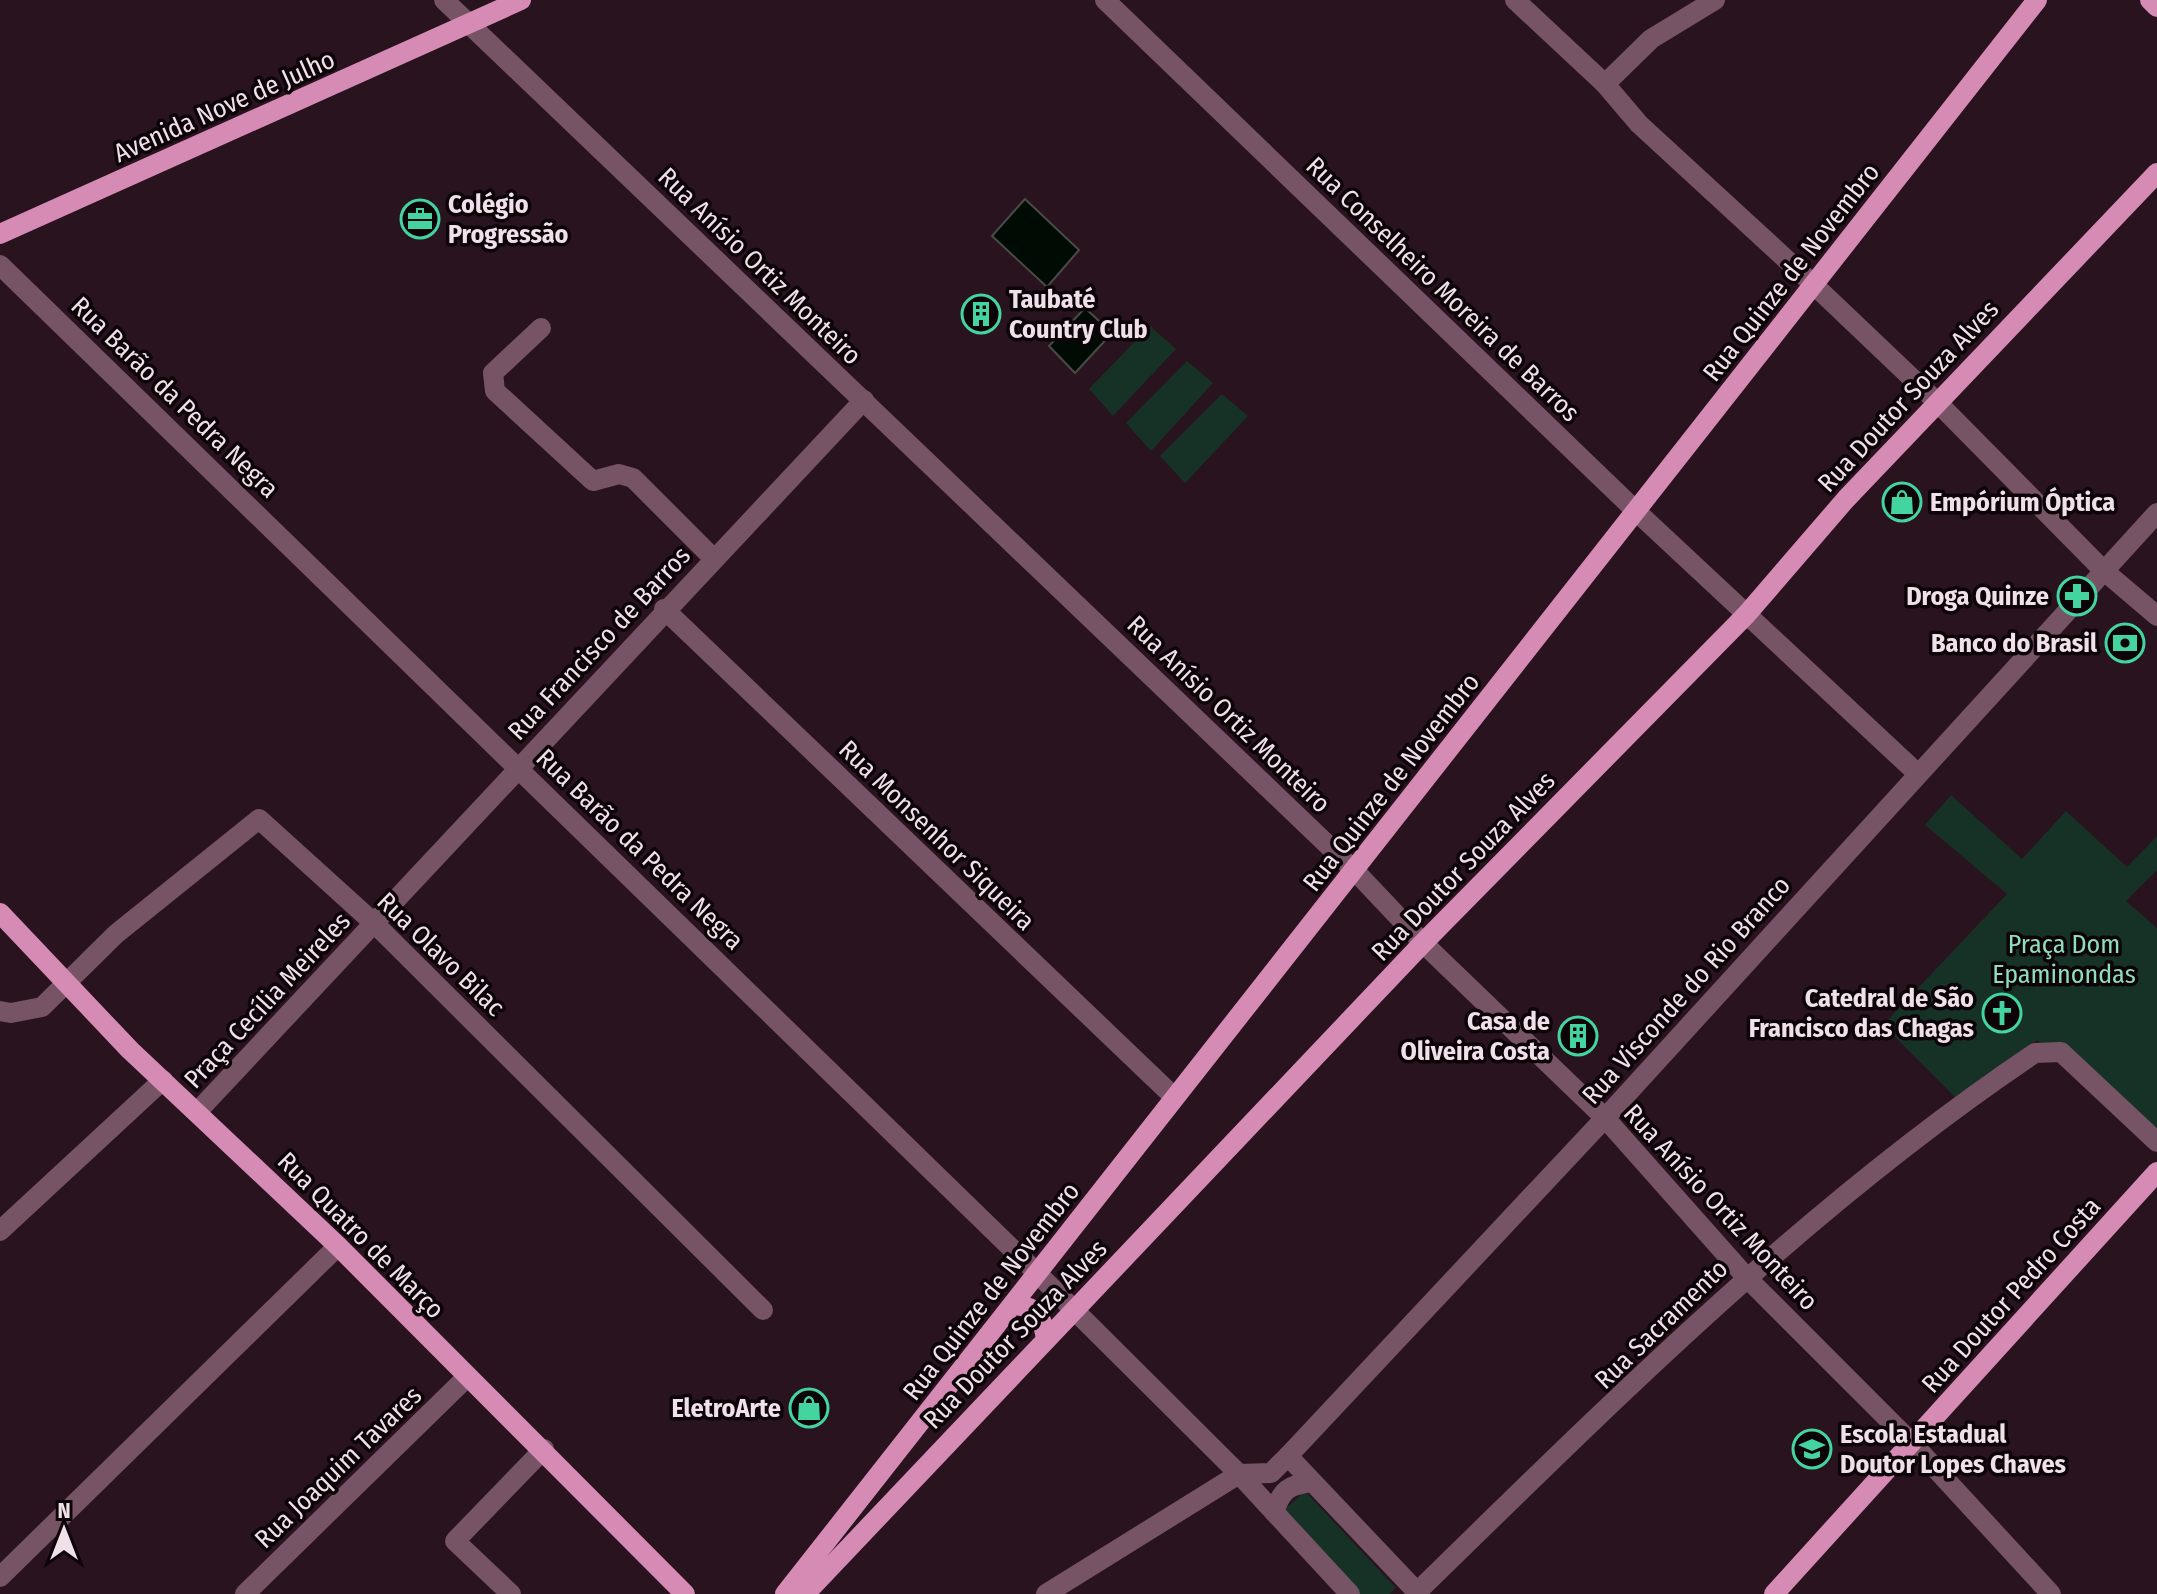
<svg xmlns="http://www.w3.org/2000/svg" width="2157" height="1594" viewBox="0 0 2157 1594" font-family="'Fira Sans Condensed',sans-serif">
  <rect width="100%" height="100%" fill="#29131f"/>
  <g fill="#163126">
    <polygon points="1150,326 1176,349 1113,416 1089,389"/>
    <polygon points="1187,361 1213,383 1151,451 1126,423"/>
    <polygon points="1222,394 1248,416 1185,483 1160,456"/>
    <polygon points="1951,795 2022,859 2066,811 2127,867 2157,836 2157,870 2126,901 2157,928 2157,1135 2114,1093 2037,1040 1955,1097 1883,1025 2007,894 1925,825"/>
    <polygon points="1305,1491 1396,1588 1389,1594 1358,1594 1282,1512"/>
  </g>
  <g fill="#000b04" stroke="#484b48" stroke-width="2">
    <polygon points="1025,199 1079,250 1047,287 992,236"/>
    <polygon points="1085,308 1112,333 1075,373 1049,346"/>
  </g>
  <g fill="none" stroke-linecap="round" stroke-linejoin="round">
    <g stroke="#775366" stroke-width="20">
      <polyline points="444,0 1356,872 1423,943 1605,1118 1747,1278 1912,1443 2051,1594"/>
      <polyline points="1105,0 1637,512 1918,774"/>
      <polyline points="1515,0 1605,84 1639,124 1813,284 1937,402 2103,570 2157,616"/>
      <polyline points="1605,84 1651,39 1715,0"/>
      <polyline points="0,265 1039,1275 1239,1474 1350,1594"/>
      <polyline points="541,328 493,373 495,391 593,481 619,474 633,478 713,558"/>
      <polyline points="664,609 1174,1097"/>
      <polyline points="0,1011 11,1013 42,1007 116,934 259,819 375,924 763,1310"/>
      <polyline points="197,1112 864,400"/>
      <polyline points="0,1231 163,1080"/>
      <polyline points="1288,1456 1417,1592"/>
      <polyline points="1239,1474 1271,1473 1288,1456 1605,1118 2157,513"/>
      <path d="M1274,1512C1282,1489 1289,1485 1312,1482"/>
      <polyline points="0,1577 338,1246"/>
      <polyline points="245,1594 467,1377"/>
      <polyline points="511,1594 455,1541 544,1449"/>
      <polyline points="1046,1594 1239,1474"/>
      <path d="M1415,1594C1611,1403 1807,1206 2035,1053L2061,1052L2157,1142"/>
    </g>
    <g stroke="#d58bb3" stroke-width="20">
      <polyline points="2150,0 2157,7"/>
      <polyline points="0,234 521,0"/>
      <polyline points="0,913 130,1050 338,1246 685,1594"/>
      <path d="M1014,1305C1037,1306 1042,1317 1046,1338"/>
      <polyline points="785,1594 2037,0"/>
      <polyline points="805,1594 1423,943 1746,615 1846,499 2157,173"/>
      <polyline points="1774,1594 2157,1172"/>
    </g>
  </g>
  <defs>
    <symbol id="office-ring" viewBox="-11 -11 22 22"><circle r="9.5" fill="#0c0408" stroke="#43d4a0" stroke-width="1.5"/><path d="M-6-3h4V-5.5h4V-3h4V5H-6ZM-1-4.5V-3h2v-1.5ZM-6 0V1H6V0Z" fill="#43d4a0"/></symbol>
    <symbol id="building-ring" viewBox="-11 -11 22 22"><circle r="9.5" fill="#0c0408" stroke="#43d4a0" stroke-width="1.5"/><path d="M-4-6H4V6H1V3H-1V6H-4ZM-2.5-4.3h1.7v1.8h-1.7ZM.8-4.3h1.7v1.8H.8ZM-2.5-1h1.7V.8h-1.7ZM.8-1h1.7V.8H.8Z" fill="#43d4a0"/></symbol>
    <symbol id="shop-ring" viewBox="-11 -11 22 22"><circle r="9.5" fill="#0c0408" stroke="#43d4a0" stroke-width="1.5"/><path d="M-5-2.5h2.3a2.7 3.5 0 0 1 5.4 0H5L5.5 6h-11ZM-1.5-2.5h3a1.5 2.3 0 0 0-3 0Z" fill="#43d4a0"/></symbol>
    <symbol id="pharmacy-ring" viewBox="-11 -11 22 22"><circle r="9.5" fill="#0c0408" stroke="#43d4a0" stroke-width="1.5"/><path d="M-2-6h4v4h4v4h-4v4h-4v-4h-4v-4h4Z" fill="#43d4a0"/></symbol>
    <symbol id="bank-ring" viewBox="-11 -11 22 22"><circle r="9.5" fill="#0c0408" stroke="#43d4a0" stroke-width="1.5"/><path d="M-6-4H6V4H-6ZM0-2.3a2.3 2.3 0 1 0 0 4.6a2.3 2.3 0 1 0 0-4.6Z" fill="#43d4a0"/></symbol>
    <symbol id="church-ring" viewBox="-11 -11 22 22"><circle r="9.5" fill="#0c0408" stroke="#43d4a0" stroke-width="1.5"/><path d="M-1.2-6h2.4v3.5h3.3v2.4h-3.3V6h-2.4V-.1h-3.3v-2.4h3.3Z" fill="#43d4a0"/></symbol>
    <symbol id="school-ring" viewBox="-11 -11 22 22"><circle r="9.5" fill="#0c0408" stroke="#43d4a0" stroke-width="1.5"/><path d="M0-5L7-2L0 1L-7-2ZM-4 1L0 2.5L4 1V4Q0 6-4 4Z" fill="#43d4a0"/></symbol>
  </defs>
  <g fill-rule="evenodd">
    <use href="#office-ring" x="398" y="197" width="44" height="44"/>
    <use href="#building-ring" x="959" y="292" width="44" height="44"/>
    <use href="#shop-ring" x="1880" y="480" width="44" height="44"/>
    <use href="#pharmacy-ring" x="2055" y="574" width="44" height="44"/>
    <use href="#bank-ring" x="2103" y="621" width="44" height="44"/>
    <use href="#church-ring" x="1980" y="991" width="44" height="44"/>
    <use href="#building-ring" x="1556" y="1014" width="44" height="44"/>
    <use href="#shop-ring" x="787" y="1386" width="44" height="44"/>
    <use href="#school-ring" x="1790" y="1427" width="44" height="44"/>
  </g>
  <g text-anchor="middle" stroke-width="7" stroke-linejoin="round" paint-order="stroke">
    <g font-size="26" fill="#f0e0e8" stroke="#0c0408">
      <text transform="translate(224 106) rotate(-24)" y="9">Avenida Nove de Julho</text>
      <text transform="translate(760 266) rotate(44)" y="9">Rua Anísio Ortiz Monteiro</text>
      <text transform="translate(1791 272) rotate(-52)" y="9">Rua Quinze de Novembro</text>
      <text transform="translate(1443 289) rotate(44)" y="9">Rua Conselheiro Moreira de Barros</text>
      <text transform="translate(1908 396) rotate(-47)" y="9">Rua Doutor Souza Alves</text>
      <text transform="translate(175 397) rotate(44)" y="9">Rua Barão da Pedra Negra</text>
      <text transform="translate(599 643) rotate(-47)" y="9">Rua Francisco de Barros</text>
      <text transform="translate(1229 714) rotate(44)" y="9">Rua Anísio Ortiz Monteiro</text>
      <text transform="translate(1391 782) rotate(-52)" y="9">Rua Quinze de Novembro</text>
      <text transform="translate(937 835) rotate(44)" y="9">Rua Monsenhor Siqueira</text>
      <text transform="translate(640 849) rotate(44)" y="9">Rua Barão da Pedra Negra</text>
      <text transform="translate(1463 866) rotate(-46)" y="9">Rua Doutor Souza Alves</text>
      <text transform="translate(441 954) rotate(44)" y="9">Rua Olavo Bilac</text>
      <text transform="translate(1686 990) rotate(-48)" y="9">Rua Visconde do Rio Branco</text>
      <text transform="translate(267 1000) rotate(-47)" y="9">Praça Cecília Meireles</text>
      <text transform="translate(1721 1207) rotate(47)" y="9">Rua Anísio Ortiz Monteiro</text>
      <text transform="translate(361 1235) rotate(45)" y="9">Rua Quatro de Março</text>
      <text transform="translate(991 1291) rotate(-52)" y="9">Rua Quinze de Novembro</text>
      <text transform="translate(2011 1295) rotate(-48)" y="9">Rua Doutor Pedro Costa</text>
      <text transform="translate(1661 1324) rotate(-44)" y="9">Rua Sacramento</text>
      <text transform="translate(1015 1334) rotate(-46)" y="9">Rua Doutor Souza Alves</text>
      <text transform="translate(338 1467) rotate(-44)" y="9">Rua Joaquim Tavares</text>
    </g>
    <g font-size="26" font-weight="bold" fill="#f0e0e8" stroke="#0c0408" text-anchor="end">
      <text x="448" y="213" text-anchor="start">Colégio<tspan x="448" dy="30">Progressão</tspan></text>
      <text x="1009" y="308" text-anchor="start">Taubaté<tspan x="1009" dy="30">Country Club</tspan></text>
      <text x="1930" y="511" text-anchor="start">Empórium Óptica</text>
      <text x="2049" y="605">Droga Quinze</text>
      <text x="2097" y="652">Banco do Brasil</text>
      <text x="1974" y="1007">Catedral de São<tspan x="1974" dy="30">Francisco das Chagas</tspan></text>
      <text x="1550" y="1030">Casa de<tspan x="1550" dy="30">Oliveira Costa</tspan></text>
      <text x="781" y="1417">EletroArte</text>
      <text x="1840" y="1443" text-anchor="start">Escola Estadual<tspan x="1840" dy="30">Doutor Lopes Chaves</tspan></text>
    </g>
    <g font-size="26" fill="#8fddbb" stroke="#0c0408">
      <text x="2064" y="953">Praça Dom<tspan x="2064" dy="30">Epaminondas</tspan></text>
    </g>
  </g>
  <g transform="translate(64 1530)" stroke="#0c0408" stroke-width="6" paint-order="stroke">
  <path d="M0-6L14 30L0 20L-14 30Z" fill="#f0e0e8"/>
  <text y="-12" font-size="22" font-weight="bold" text-anchor="middle" fill="#f0e0e8">N</text>
  </g>
</svg>
